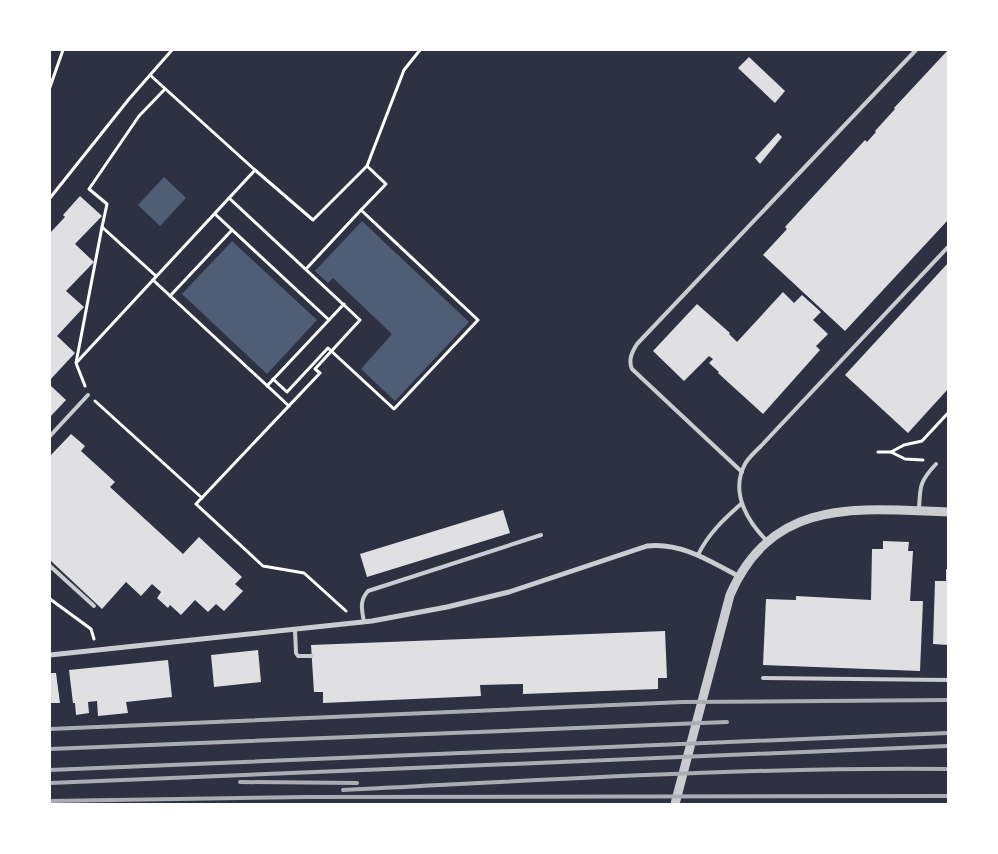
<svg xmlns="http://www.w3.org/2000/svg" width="998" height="854" viewBox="0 0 998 854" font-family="'PT Serif',serif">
  <rect width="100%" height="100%" fill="#2d3142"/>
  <g fill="#4f5d75">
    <polygon points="164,177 186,198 160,226 138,205"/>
    <polygon points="362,221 469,322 395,401 361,369 392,334 333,278 328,283 315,271"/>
    <polygon points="232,241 317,320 267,374 182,294"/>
  </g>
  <g fill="#e0e0e3">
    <polygon points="948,50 948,220 845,331 763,255 787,229 785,227 865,140 867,142 876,132 875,131 895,109 894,108"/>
    <polygon points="749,57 785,91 775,103 738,68"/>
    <polygon points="778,133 782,137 760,164 755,158"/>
    <polygon points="80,196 102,216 75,244 94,262 66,291 84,307 57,336 75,353 50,380 50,233 65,217 63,215"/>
    <polygon points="948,263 948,389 908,433 845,375"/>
    <polygon points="783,292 794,303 802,295 821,312 813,320 828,334 816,346 820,350 763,414 718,373 719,372 709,363 713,359 709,356 684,381 653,351 697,304 730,333 729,334 737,342"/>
    <polygon points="50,385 66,400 50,417"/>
    <polygon points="71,434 85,446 81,451 115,482 110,487 183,554 199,537 242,577 235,584 243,591 224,611 216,604 208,612 195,600 181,615 170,605 168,608 157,598 161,592 152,584 141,596 126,582 102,609 50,560 50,456"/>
    <polygon points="503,510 510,533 367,577 360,554"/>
    <polygon points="883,541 909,542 908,551 913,551 910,601 923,601 920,671 763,665 766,599 796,600 796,596 871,600 872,549 883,549"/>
    <polygon points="946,569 948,569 948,645 933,644 935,581 946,581"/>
    <polygon points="665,631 667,678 658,678 658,689 523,694 523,684 480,685 481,696 323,703 323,692 314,692 311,645"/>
    <polygon points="258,650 261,682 214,687 211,655"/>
    <polygon points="168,660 172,697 126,702 128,713 98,716 97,701 88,702 89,713 76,715 75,703 73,703 69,670"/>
    <polygon points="50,673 56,673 60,703 50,703"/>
  </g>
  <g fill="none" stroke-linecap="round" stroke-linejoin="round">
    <g stroke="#fff" stroke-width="3">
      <polyline points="150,75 255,170 313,220 367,166"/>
      <polyline points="50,87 63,50"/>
      <polyline points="50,198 129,99 172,50"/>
      <polyline points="229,198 360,320 315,369 320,373 196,504 263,566 304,573 346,611"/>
      <polyline points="361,210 386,184 367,166 404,70 420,50"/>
      <polyline points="215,214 329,320 267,386"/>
      <polyline points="102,227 107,204 89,189 139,116 165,89"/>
      <polyline points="153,280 289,406"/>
      <polyline points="170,296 232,230"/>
      <polyline points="329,320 344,304"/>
      <polyline points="77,362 255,170"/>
      <polyline points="273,379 287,392 328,348 394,409 478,320 361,210 306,269"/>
      <polyline points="85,386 76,363 102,227 156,276"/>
      <polyline points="95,401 202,498"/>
      <polyline points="878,452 891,452 905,459 923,460"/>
      <polyline points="891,452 904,445 922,441 948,413"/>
      <polyline points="50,599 91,629 94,639"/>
    </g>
    <g stroke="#caccd0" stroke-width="4">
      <polyline points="50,436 88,395"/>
      <path d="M742,472L632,369C628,360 632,352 637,344L916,50"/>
      <path d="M919,511C920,487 919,482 936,464"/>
      <path d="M767,541C747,521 730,492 745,464C749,457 755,452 761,446L948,247"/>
      <path d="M698,555C708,534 724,519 741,504"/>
      <polyline points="50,566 94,606"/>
      <path d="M364,622C362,610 359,601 368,591L541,535"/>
      <polyline points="295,630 296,653 298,656 312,656"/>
      <polyline points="763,678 948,680"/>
    </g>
    <path stroke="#caccd0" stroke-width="5" d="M50,655L372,621L447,607L509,592L647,546C680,542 710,561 738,576"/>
    <path stroke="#caccd0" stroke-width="9" d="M675,804L730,595C773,496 858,509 948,512"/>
    <g stroke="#abadb3" stroke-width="4">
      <polyline points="50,729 683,702 948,700"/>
      <polyline points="50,749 727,722"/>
      <polyline points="50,770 948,733"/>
      <polyline points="240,782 357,783"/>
      <polyline points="50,783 948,746"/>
      <path d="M343,790C545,780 746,767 948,769"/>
      <polyline points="50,801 308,797 948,796"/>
    </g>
  </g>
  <rect width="998" height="854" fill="none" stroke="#ffffff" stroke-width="102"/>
</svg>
